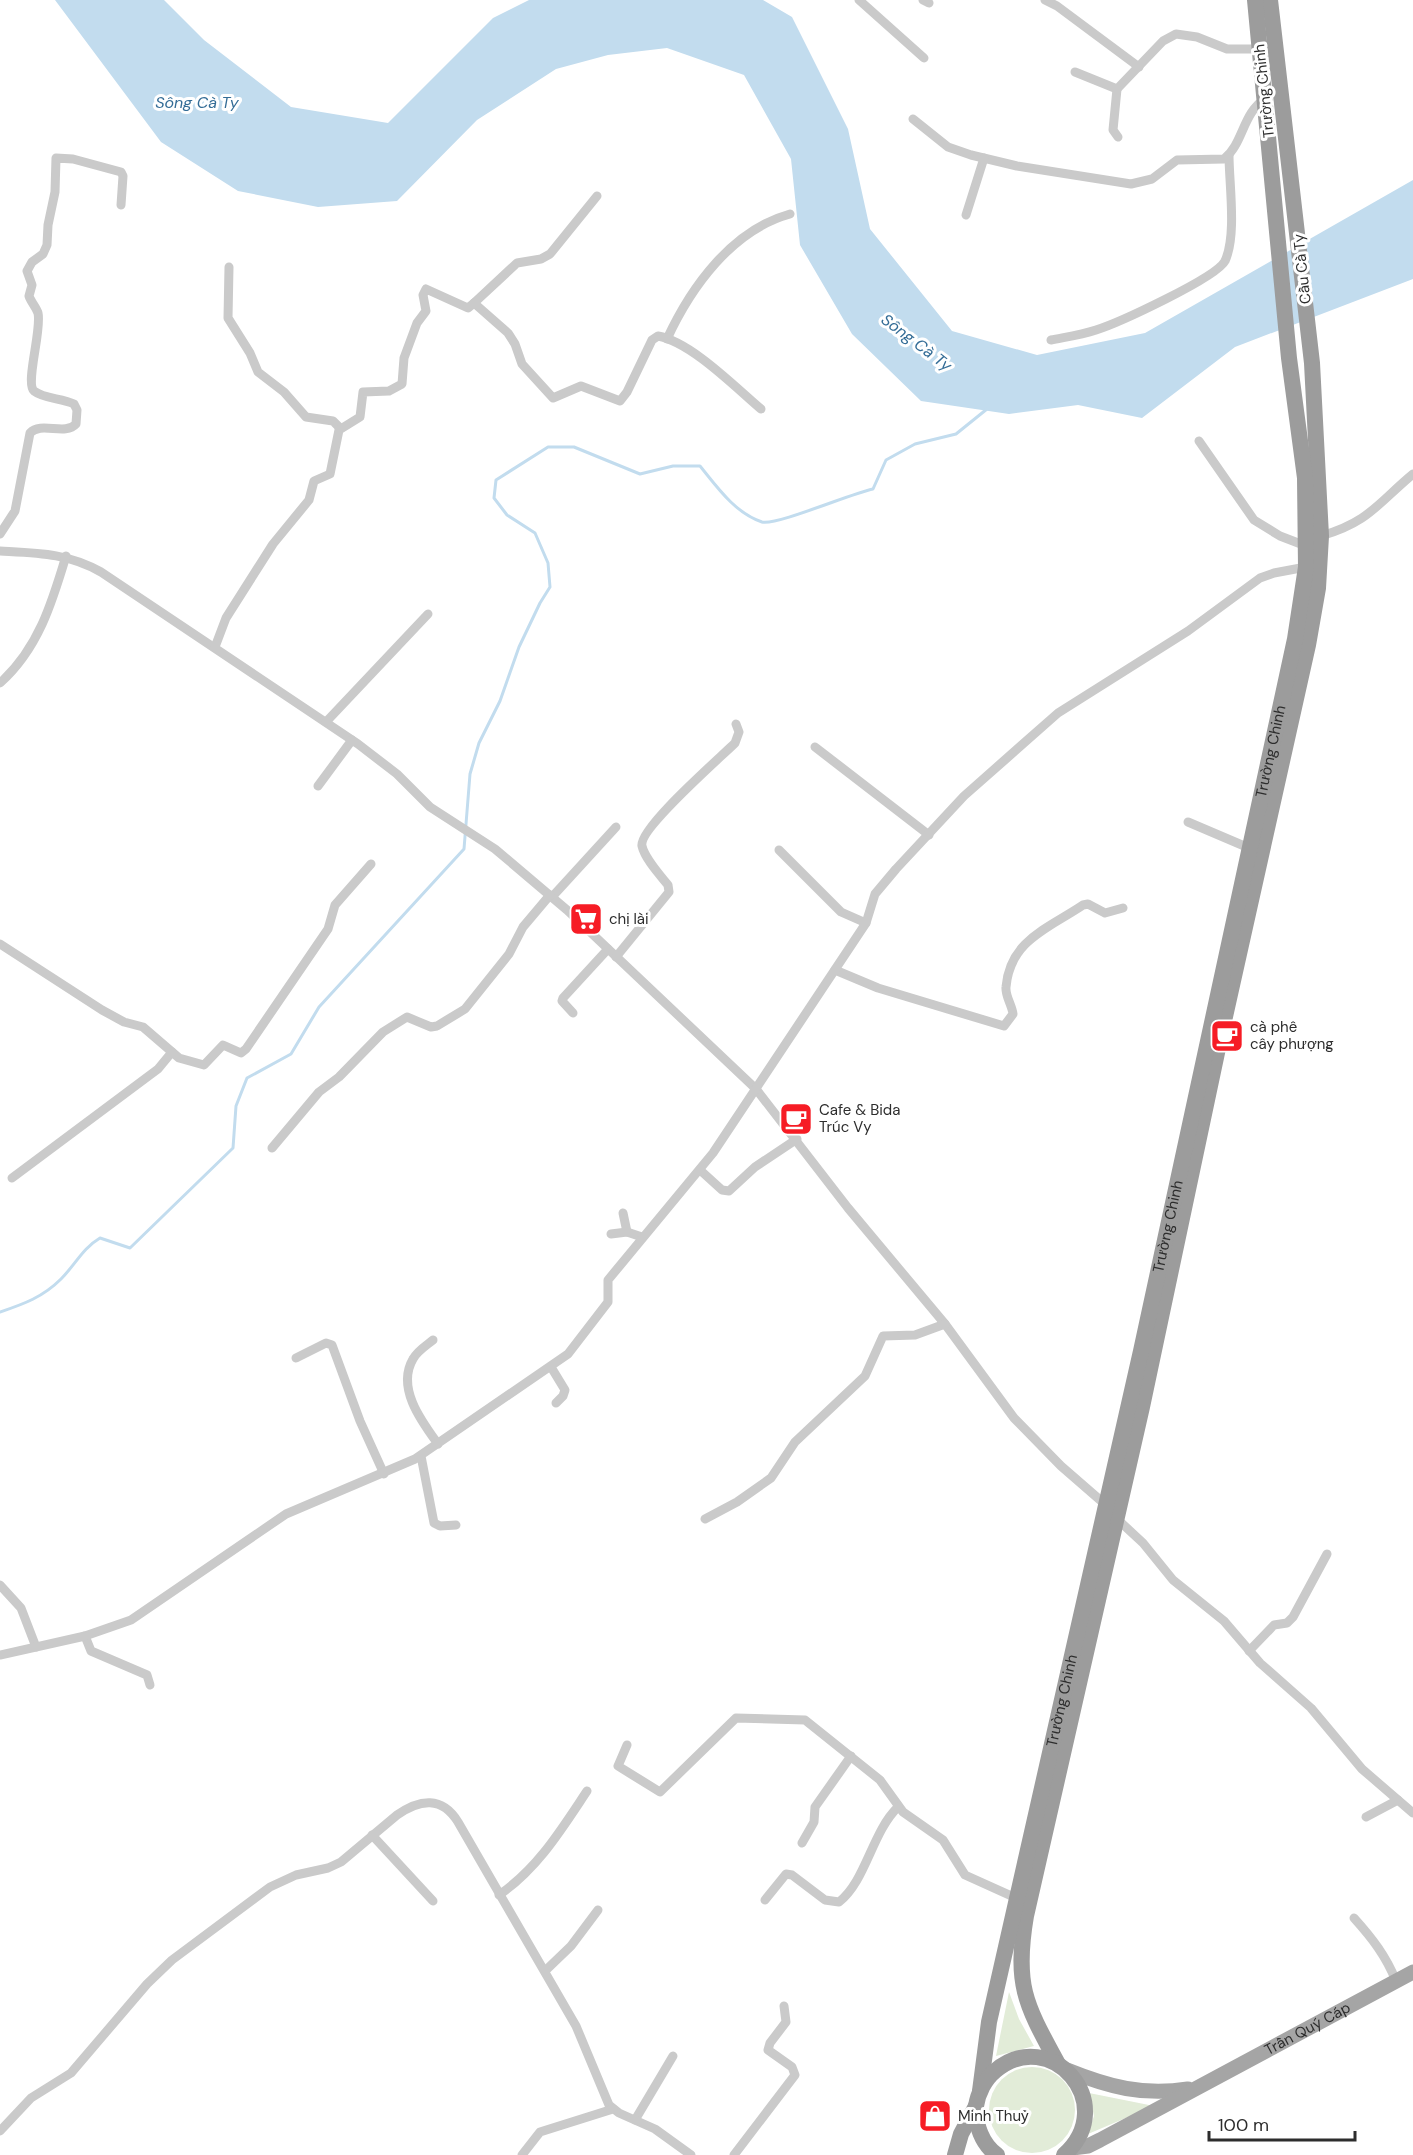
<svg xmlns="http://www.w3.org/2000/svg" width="1413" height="2155" viewBox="0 0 1413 2155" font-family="'DM Sans',sans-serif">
  <rect width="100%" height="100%" fill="#fff"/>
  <g fill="#e2ecd8">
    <polygon points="1009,1992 1019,2019 1034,2046 996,2056"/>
    <circle cx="1032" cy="2110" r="43"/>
    <polygon points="1089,2093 1154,2106 1088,2134 1094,2116"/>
  </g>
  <polygon fill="#c2dcee" points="55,0 164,0 204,40 291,107 388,123 493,18 529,0 763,0 792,17 848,129 870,229 952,331 1037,355 1145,333 1413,180 1413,279 1235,347 1142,418 1078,405 1009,414 921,401 852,334 800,245 791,159 744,75 667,48 608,55 556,69 477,120 397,201 318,207 238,191 161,142"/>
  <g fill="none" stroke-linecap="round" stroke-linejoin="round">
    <path stroke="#c2dcee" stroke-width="3" d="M0,1312C24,1304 43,1297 61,1279C75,1265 83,1248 100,1238L130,1248L233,1148L236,1106L247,1078L291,1054L319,1007L464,849L470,774L479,743L500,701L519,647L540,603L550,587L548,563L535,533L507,515L494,498L496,480L548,447H574L640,474L673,466H700C717,487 735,513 762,522C776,526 852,493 873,489L886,460L915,444L956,434L987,409"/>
    <g stroke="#cacaca" stroke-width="9">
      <polyline points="859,0 924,58"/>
      <polyline points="923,0 929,3"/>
      <polyline points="1045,0 1057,6 1139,67"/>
      <polyline points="1075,72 1117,89 1163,41 1176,34 1197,37 1227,49 1260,49"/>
      <polyline points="1117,89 1113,130 1118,137"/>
      <path d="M913,119L948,147L971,155L1017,166L1131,184L1152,179L1177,160L1224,159C1244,143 1242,113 1266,98"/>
      <polyline points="966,215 984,158"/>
      <polyline points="229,267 228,318 250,353 258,372 284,392 306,417 333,421 340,428"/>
      <polyline points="474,303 517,263 541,259 550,254 597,196"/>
      <path d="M667,339C691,287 732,230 790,214"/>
      <path d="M1051,340C1066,337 1081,335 1096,330C1118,323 1216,278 1225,261C1237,235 1229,184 1229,155"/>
      <polyline points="1199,441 1254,520 1280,536 1306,546"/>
      <path d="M0,534L15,511L30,433C41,421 65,436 76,424L77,410L74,404C62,398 44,399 34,391C25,383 42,330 38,313C36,307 31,302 29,296L32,285L27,271L32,262L43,254L47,245L48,225L55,192L56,158L73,159L121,172L123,176L121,205"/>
      <path d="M1321,536C1369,522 1377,504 1413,474"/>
      <path d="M0,551C37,553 68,553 101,572L358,744L397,774L430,807L495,849L567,910L756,1089L848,1208L945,1324L1014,1418L1061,1466L1107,1506"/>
      <path d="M215,647L226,618L273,544L309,500L314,481L330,474L339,430L360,417L363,392L389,391L402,384L404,358L417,323L426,311L423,295L426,289L468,308L474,303L508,333L515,344L522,364L553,398L581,386L620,401L627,392L652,340L658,336C691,342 735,387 761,409"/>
      <path d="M0,683C38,649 52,603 66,556"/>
      <polyline points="326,722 428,614"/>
      <polyline points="815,747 929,835"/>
      <polyline points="318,786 352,740"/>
      <polyline points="1188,822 1249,848"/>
      <polyline points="779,850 841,912 866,923"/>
      <polyline points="552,897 616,827"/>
      <polyline points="0,944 102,1010 124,1022 143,1027 179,1058 204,1065 223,1045 241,1053 246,1049 328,929 335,905 371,864"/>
      <path d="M616,957L669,892L668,885C660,875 645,859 642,846C638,829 720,758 735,743L739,732L736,724"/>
      <path d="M835,970L878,988L1004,1026L1013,1014C1012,1005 1005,996 1006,987C1010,940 1049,928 1083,905L1088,904L1105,913L1123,908"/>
      <polyline points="573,1013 562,1001 563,998 608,949"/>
      <polyline points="272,1148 319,1092 339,1077 383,1032 407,1017 431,1027 437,1026 465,1009 509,954 523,927 550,895"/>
      <polyline points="700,1170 722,1190 729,1191 755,1167 797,1139"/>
      <polyline points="12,1178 158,1069 172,1052"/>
      <polyline points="623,1213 627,1232"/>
      <polyline points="611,1234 627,1232 642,1237"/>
      <path d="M433,1340C427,1345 417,1351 413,1359C396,1388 422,1422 438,1444"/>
      <polyline points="296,1358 326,1343 332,1345 360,1421 384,1474"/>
      <polyline points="551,1367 565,1390 563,1396 556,1403"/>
      <polyline points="421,1456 434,1523 440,1526 456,1525"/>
      <polyline points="1115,1517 1143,1543 1173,1580 1224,1621 1260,1663 1311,1708 1362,1769 1413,1813"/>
      <polyline points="705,1519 737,1502 771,1478 795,1442 865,1376 883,1336 915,1335 945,1324"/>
      <polyline points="0,1585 21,1608 36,1647"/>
      <polyline points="85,1636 91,1651 147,1675 150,1685"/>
      <polyline points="1249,1651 1274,1625 1287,1623 1293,1617 1327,1554"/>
      <polyline points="0,1655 85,1636 131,1620 286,1514 415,1459 568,1354 608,1302 608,1280 713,1153 866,923 875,894 896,869 964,796 1058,713 1188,631 1260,578 1274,573 1306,567"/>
      <polyline points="627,1745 618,1766 660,1792 736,1718 805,1720 880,1780 903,1812 943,1840 965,1875 1018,1899"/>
      <polyline points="1366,1817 1398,1800"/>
      <polyline points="372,1835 433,1901"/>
      <polyline points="802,1843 814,1822 815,1807 851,1756"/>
      <path d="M499,1895C538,1868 561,1830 587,1791"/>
      <path d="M765,1900L786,1874L792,1875L825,1900L839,1902C866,1881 872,1832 898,1807"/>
      <path d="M1354,1918C1372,1938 1386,1956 1396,1981"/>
      <polyline points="545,1971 571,1946 598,1910"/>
      <polyline points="635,2120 673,2056"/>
      <path d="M0,2131L31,2098L71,2073L147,1984L172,1960L270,1887L296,1875L328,1868L341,1862L397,1815C420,1799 442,1796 458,1822L576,2026L609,2105L619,2113L655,2129L691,2155"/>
      <polyline points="522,2155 540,2132 613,2109"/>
      <polyline points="734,2155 795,2075 792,2067 768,2050 770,2043 786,2022 784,2006"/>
    </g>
    <g stroke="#a5a5a5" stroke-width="15">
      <path d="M1067,2070C1109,2087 1143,2096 1188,2089"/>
      <path id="s1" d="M1073,2148L1088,2146L1100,2140L1413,1972"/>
    </g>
    <g stroke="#9c9c9c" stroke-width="16">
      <path d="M1058,2064C1026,2005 1014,1986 1026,1916L1142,1407L1218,1048L1308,645L1318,588L1321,536L1312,363L1270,0"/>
      <path id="s2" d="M980,2091L989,2022L1141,1351L1295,639L1306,567L1305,478L1289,358L1255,0"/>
      <polyline points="955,2155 961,2134 976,2106"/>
      <path d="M997,2155C982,2144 975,2125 976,2106C978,2093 985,2079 995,2071C1050,2024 1121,2104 1064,2155"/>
    </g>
  </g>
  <defs>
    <symbol id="supermarket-square" viewBox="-11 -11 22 22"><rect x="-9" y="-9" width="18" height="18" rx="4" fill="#f61c25" stroke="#fff"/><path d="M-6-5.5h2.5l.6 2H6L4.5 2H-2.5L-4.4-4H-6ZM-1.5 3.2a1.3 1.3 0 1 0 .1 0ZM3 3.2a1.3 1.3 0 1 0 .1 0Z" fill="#fff"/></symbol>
    <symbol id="cafe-square" viewBox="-11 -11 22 22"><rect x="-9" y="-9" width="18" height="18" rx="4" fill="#f61c25" stroke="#fff"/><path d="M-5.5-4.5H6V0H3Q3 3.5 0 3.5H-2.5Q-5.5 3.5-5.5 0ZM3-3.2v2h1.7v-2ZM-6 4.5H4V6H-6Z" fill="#fff"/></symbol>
    <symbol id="shop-square" viewBox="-11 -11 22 22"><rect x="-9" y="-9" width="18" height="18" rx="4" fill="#f61c25" stroke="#fff"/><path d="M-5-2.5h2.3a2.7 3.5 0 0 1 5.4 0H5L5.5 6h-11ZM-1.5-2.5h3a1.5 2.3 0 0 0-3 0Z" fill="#fff"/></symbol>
  </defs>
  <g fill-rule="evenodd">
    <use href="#supermarket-square" x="567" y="900" width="38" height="38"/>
    <use href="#cafe-square" x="1208" y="1017" width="38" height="38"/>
    <use href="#cafe-square" x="777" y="1100" width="38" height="38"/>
    <use href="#shop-square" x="916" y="2097" width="38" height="38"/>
  </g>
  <g text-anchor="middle" stroke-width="6" stroke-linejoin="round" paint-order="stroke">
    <g font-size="15" fill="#2d2d2d" stroke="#fff">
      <text transform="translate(1264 91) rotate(-96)" y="5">Trường Chinh</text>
      <text transform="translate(1302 269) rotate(-96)" y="5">Cầu Cà Ty</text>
      <text dy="5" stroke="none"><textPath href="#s2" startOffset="1371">Trường Chinh</textPath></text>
      <text dy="5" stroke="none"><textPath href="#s2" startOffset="885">Trường Chinh</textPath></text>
      <text dy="5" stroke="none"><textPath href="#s2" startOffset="399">Trường Chinh</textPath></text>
      <text dy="5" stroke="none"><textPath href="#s1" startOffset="264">Trần Quý Cáp</textPath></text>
    </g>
    <g font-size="15" fill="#2d2d2d" stroke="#fff" text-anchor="start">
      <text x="609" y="924">chị lài</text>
      <text x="1250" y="1032">cà phê<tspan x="1250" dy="17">cây phượng</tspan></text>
      <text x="819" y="1115">Cafe &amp; Bida<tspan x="819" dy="17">Trúc Vy</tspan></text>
      <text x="958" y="2121">Minh Thuỷ</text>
    </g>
    <g font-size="16" font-style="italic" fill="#336c96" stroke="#fff">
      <text x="197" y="108">Sông Cà Ty</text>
      <text transform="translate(917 342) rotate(37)" y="6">Sông Cà Ty</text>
    </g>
  </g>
  <path d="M1209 2131v9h146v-9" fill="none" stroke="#2d2d2d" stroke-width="3"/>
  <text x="1218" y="2131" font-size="18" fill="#2d2d2d" stroke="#ffffff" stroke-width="4.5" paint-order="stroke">100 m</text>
</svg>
